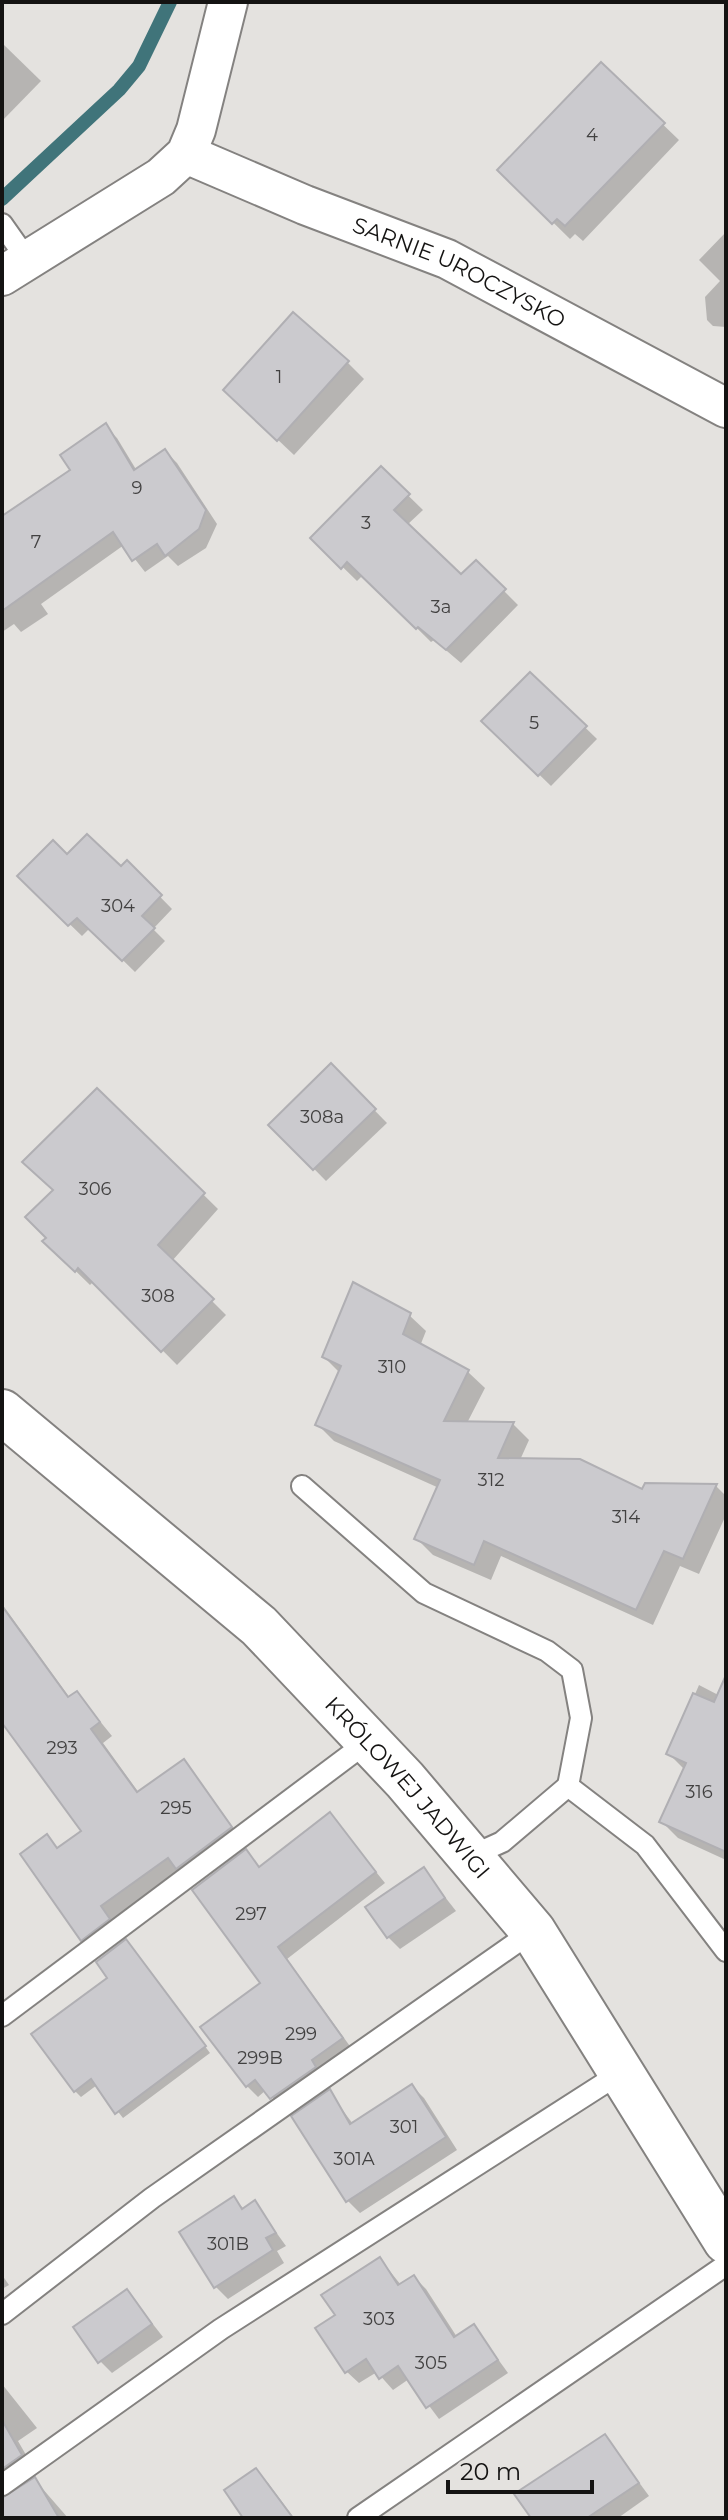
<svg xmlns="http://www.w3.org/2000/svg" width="728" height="2520" viewBox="0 0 728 2520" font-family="Montserrat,sans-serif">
  <rect width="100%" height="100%" fill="#e4e2df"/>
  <g fill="#0003">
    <polygon points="2,43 41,81 2,121"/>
    <polygon points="601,65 679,140 583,241 575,234 570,239 500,170"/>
    <polygon points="726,232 726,327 713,326 707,320 705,297 720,281 699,260"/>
    <polygon points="347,362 364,379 294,455 242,406"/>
    <polygon points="105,426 117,438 137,471 165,451 177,463 217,524 206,548 178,566 168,556 145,572 124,545 41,604 48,614 21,632 14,624 2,632 2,520 73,470"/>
    <polygon points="381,469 423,510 407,525 462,577 476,563 518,605 461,663 434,640 431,642 363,575 357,581 313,538"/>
    <polygon points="530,674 597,739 551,786 484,721"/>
    <polygon points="67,857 121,869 127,863 172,909 153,929 165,941 135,972 90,928 82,936 20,876"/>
    <polygon points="331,1066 387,1123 326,1181 271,1125"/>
    <polygon points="97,1090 218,1209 172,1261 226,1315 177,1365 94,1281 90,1285 45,1241 49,1238 55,1190"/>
    <polygon points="409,1315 426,1331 420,1346 468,1372 485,1388 467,1423 513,1424 529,1440 520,1460 643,1492 716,1486 726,1496 726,1515 699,1574 680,1566 653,1625 501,1556 491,1580 433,1555 416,1538 439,1488 334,1441 318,1425 340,1373 324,1357"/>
    <polygon points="2,1604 70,1698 77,1693 112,1736 103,1743 139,1793 184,1761 243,1841 181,1871 112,1920 121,1932 95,1952 82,1939 46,1837 59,1849 84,1831 2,1720"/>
    <polygon points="699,1685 726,1699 726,1860 678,1838 662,1822 685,1770 669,1754"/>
    <polygon points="330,1815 385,1883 287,1959 352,2049 283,2109 266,2090 258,2097 247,2086 263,1984 246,1852 261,1868"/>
    <polygon points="423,1869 456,1911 400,1949 388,1937"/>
    <polygon points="132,1948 210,2053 123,2118 97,2085 81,2097 75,2091 110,1978"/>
    <polygon points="412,2086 424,2098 457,2150 360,2213 348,2201 329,2092 353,2124"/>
    <polygon points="234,2199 245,2210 255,2203 286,2246 277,2251 284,2263 228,2299 216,2287"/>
    <polygon points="380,2259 401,2285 414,2277 426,2289 457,2337 474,2326 508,2373 439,2419 409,2379 393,2390 377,2372 359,2383 346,2371 338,2315"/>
    <polygon points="2,2275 9,2285 2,2289"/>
    <polygon points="127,2291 163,2337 112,2373 100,2361"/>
    <polygon points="2,2384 37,2428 18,2441 33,2467 2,2487"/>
    <polygon points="605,2436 649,2496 618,2518 532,2518"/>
    <polygon points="256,2471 268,2483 294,2518 245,2518"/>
    <polygon points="35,2480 68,2518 2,2518 2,2513"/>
  </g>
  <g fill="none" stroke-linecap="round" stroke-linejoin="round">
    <polyline stroke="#40747a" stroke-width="14" points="2,199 119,90 139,66 170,2"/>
  </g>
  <g fill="#cbcace" stroke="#b0afb3" stroke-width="2">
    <polygon points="601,62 665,123 565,226 557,219 552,224 497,170"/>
    <polygon points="293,312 349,361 277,441 223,390"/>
    <polygon points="106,423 134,470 165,449 206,510 199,529 165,556 157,544 132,561 113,532 2,611 2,516 70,470 60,455"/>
    <polygon points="381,466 410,494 394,510 461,574 476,560 506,589 446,650 418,627 416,629 347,562 341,569 310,538"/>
    <polygon points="530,672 587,726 538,776 481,721"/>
    <polygon points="87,834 121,866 127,860 162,895 142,916 155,928 122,961 77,918 68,926 17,876 53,840 67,854"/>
    <polygon points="331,1063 376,1109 313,1170 268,1125"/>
    <polygon points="97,1088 205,1193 158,1245 214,1299 161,1352 78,1268 75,1272 42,1241 46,1238 25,1217 53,1190 22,1162"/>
    <polygon points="353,1282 411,1313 403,1334 469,1370 444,1421 514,1422 498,1458 580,1459 642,1489 645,1483 717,1484 683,1559 664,1551 636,1610 484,1541 474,1565 414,1539 440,1480 315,1425 341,1366 322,1357"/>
    <polygon points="2,1606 68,1697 77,1691 100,1722 91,1729 137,1792 184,1759 232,1827 176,1869 168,1858 101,1906 110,1919 81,1941 20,1854 47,1834 57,1848 81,1831 2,1723"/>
    <polygon points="726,1675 726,1852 659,1822 686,1763 666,1754 693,1693 714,1702"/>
    <polygon points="330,1812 376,1872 278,1947 343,2038 312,2060 316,2067 270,2099 255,2080 246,2087 200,2027 260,1983 192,1890 246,1849 259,1867"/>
    <polygon points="424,1867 445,1898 387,1938 365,1907"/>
    <polygon points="126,1939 206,2046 115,2114 91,2079 74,2092 31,2034 107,1978 96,1962"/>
    <polygon points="412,2084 446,2137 346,2202 291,2116 330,2089 350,2124"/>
    <polygon points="234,2196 242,2209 255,2200 276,2233 266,2238 273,2250 214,2288 179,2232"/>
    <polygon points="380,2257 398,2285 414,2275 454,2337 474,2324 498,2360 426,2408 398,2366 379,2379 366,2359 345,2373 315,2328 335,2315 321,2295"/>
    <polygon points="127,2289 152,2324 98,2363 73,2327"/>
    <polygon points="2,2420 22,2455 2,2469"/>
    <polygon points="605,2434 639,2483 587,2518 531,2518 514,2494"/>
    <polygon points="256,2468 293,2518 243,2518 224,2490"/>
    <polygon points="35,2477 59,2518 2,2518 2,2498"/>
  </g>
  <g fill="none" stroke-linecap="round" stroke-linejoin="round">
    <defs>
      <g id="lane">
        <polyline points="2,224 26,258"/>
        <polyline points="302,1486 424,1593 547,1651 572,1670 581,1718 568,1786 645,1845 726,1951"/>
        <polyline points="471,1856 502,1842 568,1786"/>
        <polyline points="2,2016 370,1740"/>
        <polyline points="2,2314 152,2198 533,1931"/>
        <polyline points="2,2485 221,2329 622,2072"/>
        <polyline points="358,2518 726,2265"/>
      </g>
      <g id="street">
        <path id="s1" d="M186,154L305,205L447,259L726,408"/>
        <polyline points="2,276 161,177 186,154 196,130 228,2"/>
      </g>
      <g id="secondary">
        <path id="s2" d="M2,1412L259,1626L405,1780L533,1931L726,2241"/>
      </g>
    </defs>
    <use href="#lane" stroke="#848280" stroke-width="24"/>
    <use href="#street" stroke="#848280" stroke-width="42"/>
    <use href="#secondary" stroke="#848280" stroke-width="48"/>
    <use href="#lane" stroke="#fff" stroke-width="20"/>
    <use href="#street" stroke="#fff" stroke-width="38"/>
    <use href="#secondary" stroke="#fff" stroke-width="44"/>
  </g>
  <g text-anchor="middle" stroke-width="7" stroke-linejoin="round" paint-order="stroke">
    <g font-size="18" fill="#424141">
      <text x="592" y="141">4</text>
      <text x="279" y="383">1</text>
      <text x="137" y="494">9</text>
      <text x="366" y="529">3</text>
      <text x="36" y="548">7</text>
      <text x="441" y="613">3a</text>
      <text x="534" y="729">5</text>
      <text x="118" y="912">304</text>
      <text x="322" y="1123">308a</text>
      <text x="95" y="1195">306</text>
      <text x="158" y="1302">308</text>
      <text x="392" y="1373">310</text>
      <text x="491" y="1486">312</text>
      <text x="626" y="1523">314</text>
      <text x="62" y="1754">293</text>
      <text x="699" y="1798">316</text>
      <text x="176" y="1814">295</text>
      <text x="251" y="1920">297</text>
      <text x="301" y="2040">299</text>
      <text x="260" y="2064">299B</text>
      <text x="404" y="2133">301</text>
      <text x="354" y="2165">301A</text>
      <text x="228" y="2250">301B</text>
      <text x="379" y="2325">303</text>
      <text x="431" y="2369">305</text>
    </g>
    <g font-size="22" fill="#141312" stroke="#e4e2df">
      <text dy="8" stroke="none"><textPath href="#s1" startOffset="298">SARNIE UROCZYSKO</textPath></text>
      <text dy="8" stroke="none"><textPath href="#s2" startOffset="554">KRÓLOWEJ JADWIGI</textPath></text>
    </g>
  </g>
  <rect width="728" height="2520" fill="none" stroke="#141312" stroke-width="8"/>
  <path d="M448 2480v12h144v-12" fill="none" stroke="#141312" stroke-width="4"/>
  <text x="460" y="2480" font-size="24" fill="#141312" stroke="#e4e2df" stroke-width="6" paint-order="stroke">20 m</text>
</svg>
